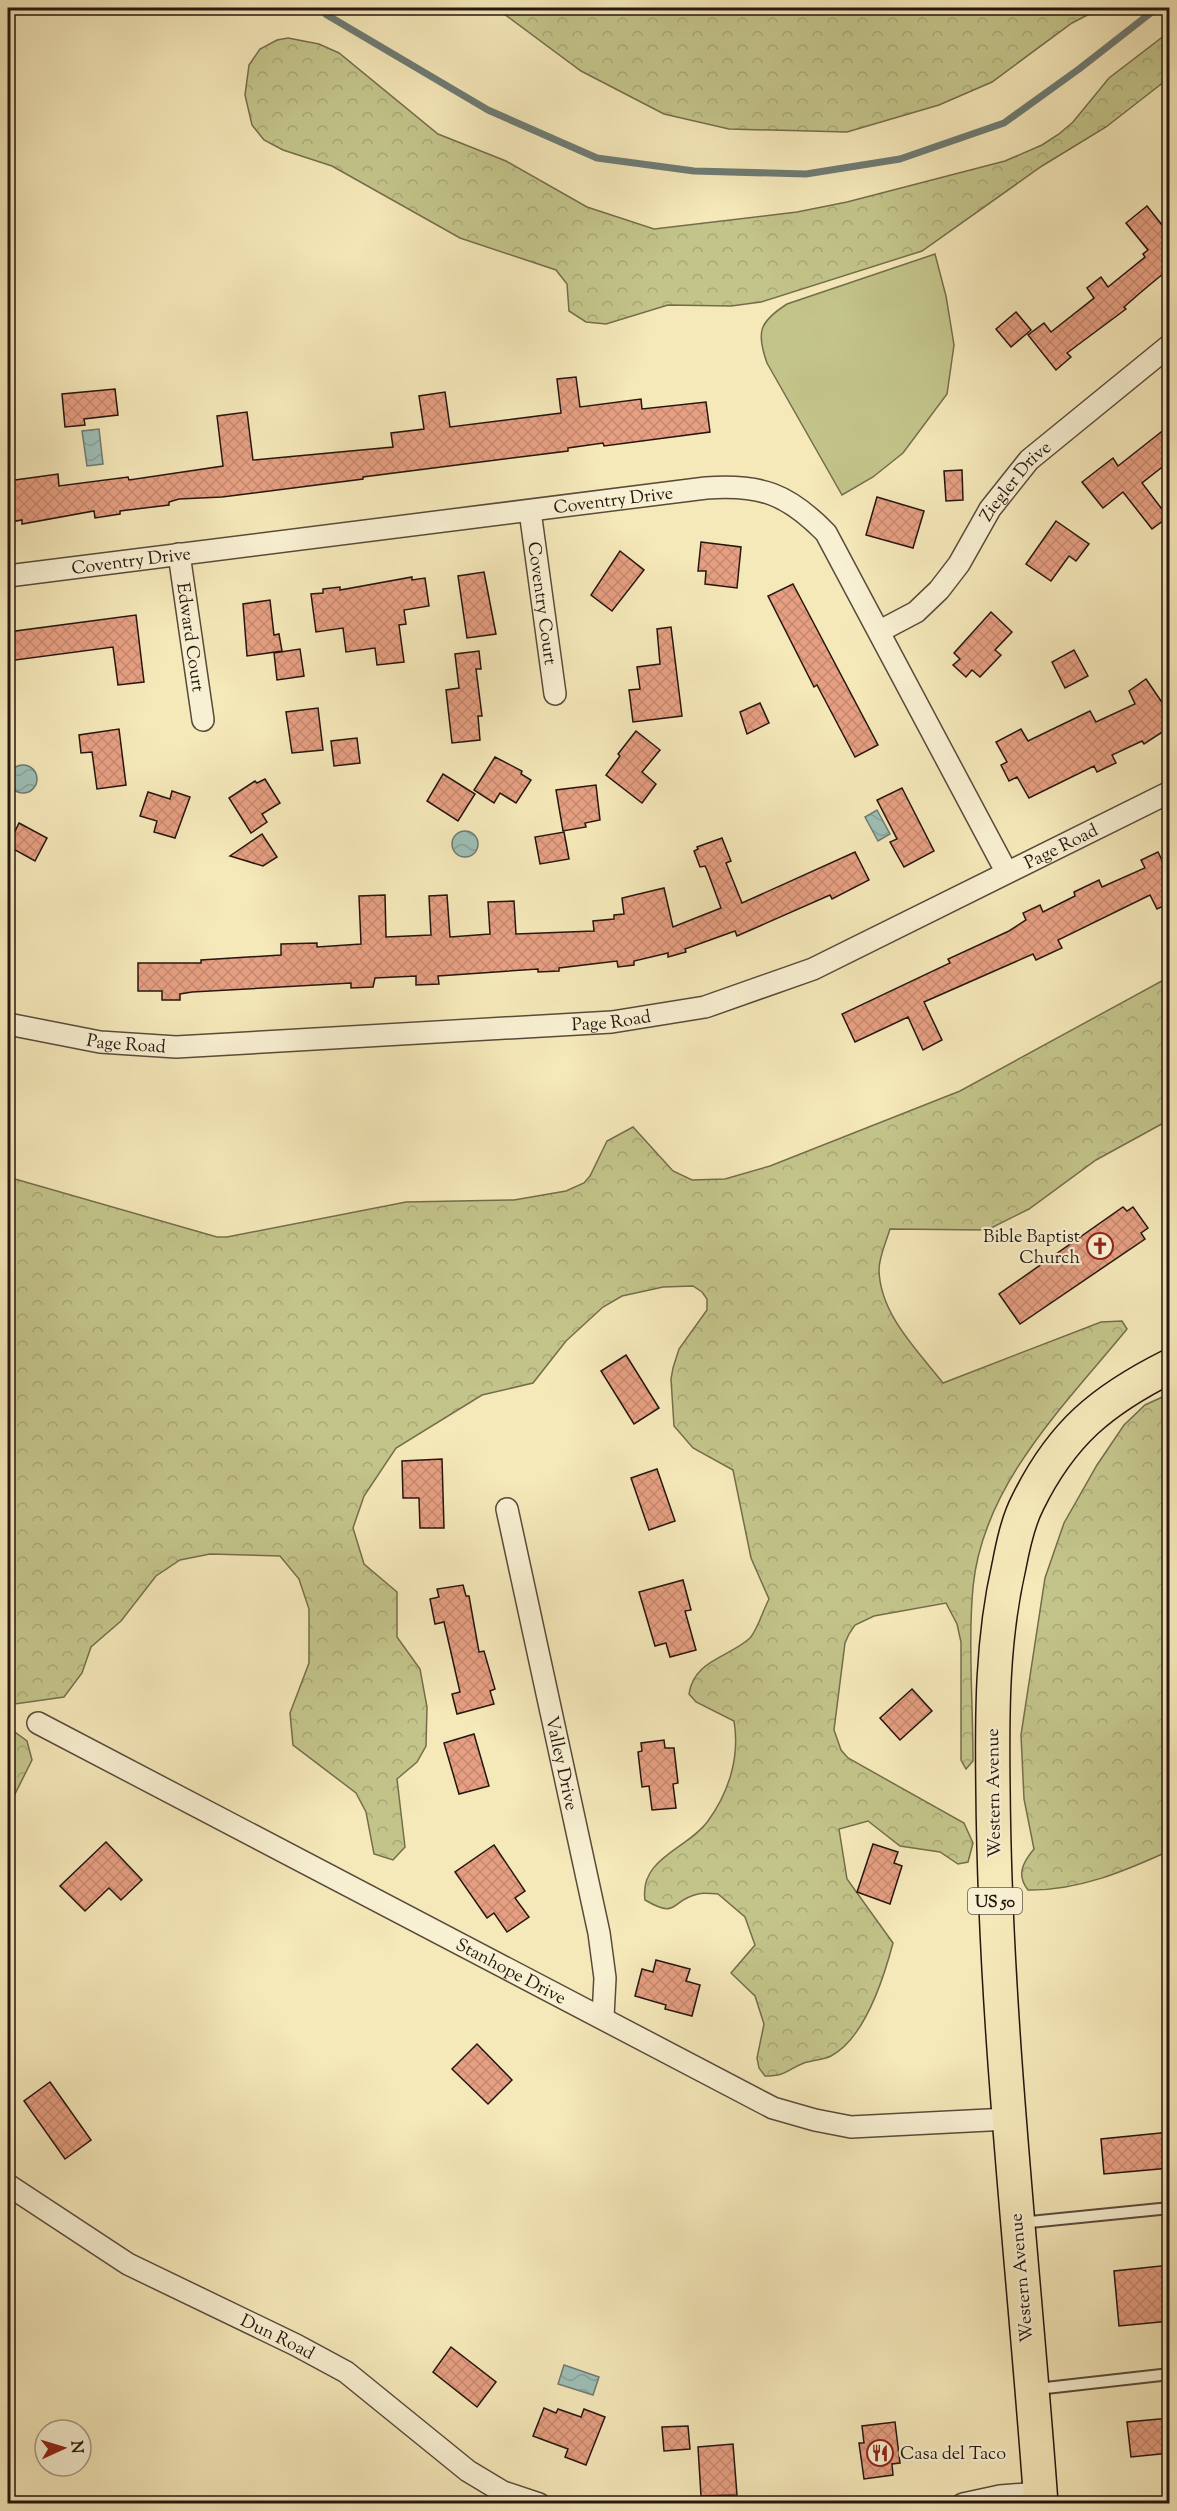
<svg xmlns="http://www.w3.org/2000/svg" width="1177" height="2511" viewBox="0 0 1177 2511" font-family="'Sorts Mill Goudy',serif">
  <defs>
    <pattern id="forest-crowns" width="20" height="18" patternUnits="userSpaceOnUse" patternTransform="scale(1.5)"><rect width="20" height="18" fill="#c3c48a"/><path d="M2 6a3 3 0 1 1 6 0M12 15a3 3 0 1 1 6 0" fill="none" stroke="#a7a876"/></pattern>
    <pattern id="water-waves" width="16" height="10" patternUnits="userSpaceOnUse" patternTransform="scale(1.5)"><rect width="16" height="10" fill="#9ebfb7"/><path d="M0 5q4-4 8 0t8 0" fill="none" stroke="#88a39c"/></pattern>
    <pattern id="building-cross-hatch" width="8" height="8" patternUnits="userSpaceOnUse" patternTransform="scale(1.5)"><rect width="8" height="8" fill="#e69f82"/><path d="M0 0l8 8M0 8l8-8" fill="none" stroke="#c5886f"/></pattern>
  </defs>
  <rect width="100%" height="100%" fill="#f5e8b9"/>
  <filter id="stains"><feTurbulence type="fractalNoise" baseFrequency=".00333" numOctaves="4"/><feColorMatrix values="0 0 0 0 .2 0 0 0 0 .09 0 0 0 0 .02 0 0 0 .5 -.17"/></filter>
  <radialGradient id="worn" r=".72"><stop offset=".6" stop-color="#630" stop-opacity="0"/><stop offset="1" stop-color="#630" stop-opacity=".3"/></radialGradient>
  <g fill="url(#forest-crowns)" stroke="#746d4c" stroke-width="1.5">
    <polygon points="496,8 1101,8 1072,23 992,82 939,105 847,132 729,129 664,114 581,71"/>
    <polygon points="1169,32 1169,78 1106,127 1042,166 922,251 761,302 731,306 668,305 606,324 586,322 569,311 567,284 556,270 460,238 332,166 283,150 264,140 252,125 245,95 249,65 260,49 277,40 288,38 319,44 339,53 438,134 506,161 587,207 654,229 797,212 847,202 1005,161 1042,145 1059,134 1073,122 1109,78"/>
    <path d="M1169,977V1120L1096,1160L1029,1209L987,1230L890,1229C886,1242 879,1257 879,1270C880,1314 917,1350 943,1383L1101,1322L1122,1321L1127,1329C1065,1405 983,1484 973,1587C968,1642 973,1705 973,1761L966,1769L961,1760V1642L957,1624L946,1603L874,1616L855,1625L849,1634L845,1643L834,1730L841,1750L848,1758L964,1823L973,1843L968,1862L958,1864L940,1852L900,1846L868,1821L839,1829L847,1879L893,1943C884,1977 865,2038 831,2056C823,2060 813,2060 804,2063C786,2070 787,2076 765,2076L759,2068L757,2058L764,2024L755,1996L731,1973L755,1945L745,1917L718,1894C712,1894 704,1892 698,1894C670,1900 679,1920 645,1900C639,1858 688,1849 708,1821C729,1792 740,1757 734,1721L696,1702L689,1694C694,1660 728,1658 750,1638C758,1629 763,1610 769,1599L751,1558L733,1470L693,1448L674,1426L671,1379L673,1368L679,1349L707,1310V1299L702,1292L693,1286L663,1287L622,1296L603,1307L566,1341L533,1383L482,1395L396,1448L364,1496L353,1528L364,1564L397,1592V1637L420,1669L427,1707L426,1746L417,1762L397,1779L405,1847L393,1860L374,1854L366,1812L356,1793L293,1745L290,1713L309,1663V1609L299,1579L280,1556L210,1554L180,1560L156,1576L121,1621L91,1647L82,1673L64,1697L8,1705V1177L217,1237H227L406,1202L514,1200L566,1191L584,1183L590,1176L607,1141L633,1127L673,1171L692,1180L725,1179L770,1166L960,1091Z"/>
    <path d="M1169,1394V1851C1125,1871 1078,1891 1028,1890C1016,1875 1023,1862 1034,1849L1024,1799L1021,1735L1045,1578L1064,1523L1097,1465L1124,1425L1145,1405Z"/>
    <polygon points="8,1727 27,1741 32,1760 11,1802 8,1803"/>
  </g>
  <path fill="#c3c48a" stroke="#746d4c" stroke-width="1.5" d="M935,254L946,296L954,345L947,394L903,453L873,477L842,495L767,363C756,332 759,322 787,304Z"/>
  <g fill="url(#water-waves)" stroke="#6e7b74" stroke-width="1.5">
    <polygon points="99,429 103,464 87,466 82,431"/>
    <circle cx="23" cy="779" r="14"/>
    <polygon points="877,810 890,834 878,841 865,817"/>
    <circle cx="465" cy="844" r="13"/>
    <polygon points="564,2365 599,2377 593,2395 558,2384"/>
  </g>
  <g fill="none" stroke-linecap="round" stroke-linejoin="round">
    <polyline stroke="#6e7b74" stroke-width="7" points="319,8 327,15 488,110 597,158 694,171 806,174 900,159 1004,123 1079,69 1157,8"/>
  </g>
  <g fill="url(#building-cross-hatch)" stroke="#26160f" stroke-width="1.5">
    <polygon points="1147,206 1170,235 1170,268 1140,293 1124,307 1126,309 1067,353 1071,357 1056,370 1028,335 1044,323 1051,332 1094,298 1087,288 1101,277 1108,287 1145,257 1143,254 1148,250 1126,223"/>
    <polygon points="1016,312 1031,330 1011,347 996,329"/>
    <polygon points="576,377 580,407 641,399 642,409 706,402 710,432 604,446 603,443 568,448 568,451 363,477 363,479 222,497 179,499 169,502 169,505 120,511 120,514 95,518 94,511 22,524 22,520 10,522 8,481 58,474 59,486 128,477 129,480 223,466 217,416 247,412 253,460 393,447 391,433 424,429 419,396 445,392 450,427 561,413 557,379"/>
    <polygon points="115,389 118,415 84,419 85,425 65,427 62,394"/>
    <polygon points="1170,425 1170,461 1142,483 1168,517 1152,529 1123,492 1103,508 1082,482 1113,458 1118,466"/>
    <polygon points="962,470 963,500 946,501 944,471"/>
    <polygon points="877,497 924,511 913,548 866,535"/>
    <polygon points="1056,521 1089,544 1076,561 1069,556 1051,581 1026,564"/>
    <polygon points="701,542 741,547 737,588 705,584 706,571 698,571"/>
    <polygon points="620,551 644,570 612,611 591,595"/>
    <polygon points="484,572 496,634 467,638 458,576"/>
    <polygon points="412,577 412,580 425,578 429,606 404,610 406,624 399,625 404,662 377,665 375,648 346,652 343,628 316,632 311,594 323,593 323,589 340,587 340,590"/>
    <polygon points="793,584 878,745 855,757 817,685 814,687 768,596"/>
    <polygon points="270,600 274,635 279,634 282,651 247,656 243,604"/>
    <polygon points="991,612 1012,632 995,650 1001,655 980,677 972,670 966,677 953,665 960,659 954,653"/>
    <polygon points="136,615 144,682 118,685 113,647 8,661 8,632"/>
    <polygon points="671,627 682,716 633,722 629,690 640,689 637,667 660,664 657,629"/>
    <polygon points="300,649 304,676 277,680 274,653"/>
    <polygon points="1074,650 1088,676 1065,688 1052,662"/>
    <polygon points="479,651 481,669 476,669 482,716 478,716 480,740 452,743 446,690 459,688 455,654"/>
    <polygon points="1146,679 1170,714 1170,727 1144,744 1142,741 1112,755 1116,763 1097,772 1094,766 1029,798 1017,777 1009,781 1001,765 1007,762 996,742 1021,729 1028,741 1090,711 1096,722 1135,704 1129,691"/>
    <polygon points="760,703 769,723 747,734 740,712"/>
    <polygon points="318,708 323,750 292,753 286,712"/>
    <polygon points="119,729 126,785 97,789 92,752 81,753 79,735"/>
    <polygon points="636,731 660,750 642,772 656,784 642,803 606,775 620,756 618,754"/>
    <polygon points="357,738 360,763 334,766 331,741"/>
    <polygon points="495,757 522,771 521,774 531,780 516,803 500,793 494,803 474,790"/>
    <polygon points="443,774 475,794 458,821 427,801"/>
    <polygon points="265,779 280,803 262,814 267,822 251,833 229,798 255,781 257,783"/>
    <polygon points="596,785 600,820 585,823 586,827 563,831 556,790"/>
    <polygon points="902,788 934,851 904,867 890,842 897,839 877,800"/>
    <polygon points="172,791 190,797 175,838 154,832 157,821 140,816 148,792 170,799"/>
    <polygon points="19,823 47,838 35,861 8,846"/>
    <polygon points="564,832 569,859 540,864 535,837"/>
    <polygon points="262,834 277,857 263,866 230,856"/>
    <polygon points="722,838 731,861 726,863 742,903 855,852 869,880 832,899 830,895 737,936 735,931 685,949 686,952 668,957 668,953 634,961 634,965 618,967 617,961 559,968 559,971 538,972 538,969 438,976 439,984 416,985 416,976 375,978 373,987 351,988 351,983 192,992 180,994 180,1000 162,1000 162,991 138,991 138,963 201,963 201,960 281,955 281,944 317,943 317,947 361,944 359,896 385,895 386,937 431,935 429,896 447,895 450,937 490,934 488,902 514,901 516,934 594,931 593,921 614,919 614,915 624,914 622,898 664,888 673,927 721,908 707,870 705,866 700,867 694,851 698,849 697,847"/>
    <polygon points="1158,852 1162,860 1170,856 1170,903 1157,909 1150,895 1058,940 1062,948 1036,960 1033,954 924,1002 942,1040 923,1050 908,1017 855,1042 842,1014 950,963 948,959 1009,931 1026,920 1023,913 1040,905 1043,912 1075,896 1074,892 1099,880 1102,887 1145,868 1141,860"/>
    <polygon points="1123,1207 1127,1211 1133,1207 1148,1228 1141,1233 1145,1239 1020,1324 999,1294"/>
    <polygon points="626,1355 659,1408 634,1424 601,1371"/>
    <polygon points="442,1459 444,1528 420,1528 419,1498 403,1498 402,1461"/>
    <polygon points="657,1469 675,1521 649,1530 631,1478"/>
    <polygon points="683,1580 691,1610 685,1611 696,1650 670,1657 666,1643 655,1646 639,1592"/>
    <polygon points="463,1585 466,1596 469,1596 479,1652 484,1651 495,1689 490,1691 494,1704 457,1714 452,1694 460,1692 444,1622 435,1624 430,1599 439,1597 437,1589"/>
    <polygon points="912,1689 932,1711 900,1740 880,1718"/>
    <polygon points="474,1734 489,1786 459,1794 444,1743"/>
    <polygon points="664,1740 665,1748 674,1748 678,1783 673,1784 676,1808 652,1810 649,1786 642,1787 638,1752 642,1751 641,1743"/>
    <polygon points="106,1842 142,1880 121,1900 109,1888 85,1911 60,1886"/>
    <polygon points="873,1844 898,1852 894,1863 902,1866 890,1904 857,1892"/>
    <polygon points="494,1845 525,1891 515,1898 529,1917 507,1932 494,1913 487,1918 455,1872"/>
    <polygon points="656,1960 690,1969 686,1981 700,1985 692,2016 665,2009 666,2005 635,1996 642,1969 653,1972"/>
    <polygon points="477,2044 512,2080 488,2104 452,2069"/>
    <polygon points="50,2082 91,2140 65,2159 24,2101"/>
    <polygon points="1170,2132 1170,2168 1104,2174 1101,2139"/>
    <polygon points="1170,2265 1170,2321 1119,2326 1114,2271"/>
    <polygon points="451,2347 496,2382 477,2407 433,2372"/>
    <polygon points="544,2408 556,2413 558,2409 581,2417 584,2409 605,2417 586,2465 565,2457 568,2449 533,2436"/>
    <polygon points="1170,2418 1170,2453 1131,2457 1127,2422"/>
    <polygon points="895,2422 900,2463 892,2464 893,2475 864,2479 859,2443 864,2443 862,2426"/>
    <polygon points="688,2426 690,2449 664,2451 662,2427"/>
    <polygon points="733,2444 737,2495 701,2496 698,2447"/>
  </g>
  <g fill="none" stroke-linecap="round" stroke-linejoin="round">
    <defs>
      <g id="service">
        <polyline points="1020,2223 1170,2208"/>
        <polyline points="1037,2389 1170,2374"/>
      </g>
      <g id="minor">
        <path id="s1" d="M530,511L555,694"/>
        <path id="s2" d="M179,554L203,720"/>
        <path id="s3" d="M8,576L706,488C761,484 788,494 826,533L1006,871"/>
        <path id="s4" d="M880,631L916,612L939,590L959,564L990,509L1029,460L1170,345"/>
        <path id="s5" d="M8,1024L100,1042L176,1047L612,1022L705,1007L813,969L1170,792"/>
        <path id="s6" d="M507,1509L599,1933L605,1978L603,2017"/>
        <path id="s7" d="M38,1723L773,2108L815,2120L851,2127L1008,2119"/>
        <path id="s8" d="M8,2185L128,2264L296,2345L346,2372L468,2471L503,2492L539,2504"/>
        <polyline points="963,2504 1000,2496 1040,2493"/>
      </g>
      <path id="primary" d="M1041,2504C1024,2265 995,2028 993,1789C992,1713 992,1640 1009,1566C1013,1545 1018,1521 1028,1502C1062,1433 1102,1400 1170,1366"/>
    </defs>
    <use href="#service" stroke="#5a4a3a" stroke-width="14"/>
    <use href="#minor" stroke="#5a4a3a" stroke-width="24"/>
    <use href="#primary" stroke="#26160f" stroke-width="36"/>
    <use href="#service" stroke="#f8f0d2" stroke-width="10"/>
    <use href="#minor" stroke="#f8f0d2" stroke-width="21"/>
    <use href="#primary" stroke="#f5e8b9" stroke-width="33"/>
  </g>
  <defs>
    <symbol id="church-ring" viewBox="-11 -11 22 22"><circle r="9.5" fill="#f8f0d2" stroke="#8f2418" stroke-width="1.5"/><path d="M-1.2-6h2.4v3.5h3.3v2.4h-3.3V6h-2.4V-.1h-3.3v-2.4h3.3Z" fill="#8f2418"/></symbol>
    <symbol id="restaurant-ring" viewBox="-11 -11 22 22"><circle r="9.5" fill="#f8f0d2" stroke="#8f2418" stroke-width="1.5"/><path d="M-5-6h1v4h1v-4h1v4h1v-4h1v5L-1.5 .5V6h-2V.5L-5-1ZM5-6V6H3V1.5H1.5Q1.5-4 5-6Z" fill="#8f2418"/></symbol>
  </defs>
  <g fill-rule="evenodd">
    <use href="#church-ring" x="1085" y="1231" width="30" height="30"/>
    <use href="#restaurant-ring" x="865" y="2438" width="30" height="30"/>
  </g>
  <g text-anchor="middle" stroke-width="4.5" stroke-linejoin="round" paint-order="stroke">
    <rect fill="#f8f0d2" stroke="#65574a" stroke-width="1.5" x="968" y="1888" width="54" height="26" rx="4.5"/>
    <g font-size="16" font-weight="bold" fill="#26160f">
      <text x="995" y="1907">US 50</text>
    </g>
    <g font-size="18" fill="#26160f" stroke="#f8f0d2">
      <text dy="6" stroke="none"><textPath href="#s4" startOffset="206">Ziegler Drive</textPath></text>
      <text dy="6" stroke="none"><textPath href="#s3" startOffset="610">Coventry Drive</textPath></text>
      <text dy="6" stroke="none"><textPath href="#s3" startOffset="124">Coventry Drive</textPath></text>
      <text dy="6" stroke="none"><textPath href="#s1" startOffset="93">Coventry Court</textPath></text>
      <text dy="6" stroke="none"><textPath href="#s2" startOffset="84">Edward Court</textPath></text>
      <text dy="6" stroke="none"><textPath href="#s5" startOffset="1092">Page Road</textPath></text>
      <text dy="6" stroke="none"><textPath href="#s5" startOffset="606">Page Road</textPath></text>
      <text dy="6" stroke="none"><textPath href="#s5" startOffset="120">Page Road</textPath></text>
      <text dy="6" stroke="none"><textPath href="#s6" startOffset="260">Valley Drive</textPath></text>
      <text transform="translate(993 1793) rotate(-91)" y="6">Western Avenue</text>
      <text dy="6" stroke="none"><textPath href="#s7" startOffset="534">Stanhope Drive</textPath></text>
      <text transform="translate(1021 2278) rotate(-95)" y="6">Western Avenue</text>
      <text dy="6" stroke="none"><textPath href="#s8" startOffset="310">Dun Road</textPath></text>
    </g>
    <g font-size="18" fill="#26160f" stroke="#f8f0d2" text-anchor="end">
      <text x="1080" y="1242">Bible Baptist<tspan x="1080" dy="21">Church</tspan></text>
      <text x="900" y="2459" text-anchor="start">Casa del Taco</text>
    </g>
  </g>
  <rect width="1177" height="2511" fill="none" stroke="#f5e8b9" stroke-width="30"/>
  <rect x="9" y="9" width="1159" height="2493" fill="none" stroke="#26160f" stroke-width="3"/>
  <rect x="15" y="15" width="1147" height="2481" fill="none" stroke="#26160f" stroke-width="1.5"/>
  <g transform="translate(63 2448) rotate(86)"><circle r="28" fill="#f8f0d2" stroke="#a49984" stroke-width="1.5"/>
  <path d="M0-4.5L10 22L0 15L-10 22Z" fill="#8f2418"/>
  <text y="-9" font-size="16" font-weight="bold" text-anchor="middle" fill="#26160f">N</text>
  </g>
  <rect width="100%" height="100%" filter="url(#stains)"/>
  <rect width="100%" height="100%" fill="url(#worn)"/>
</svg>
